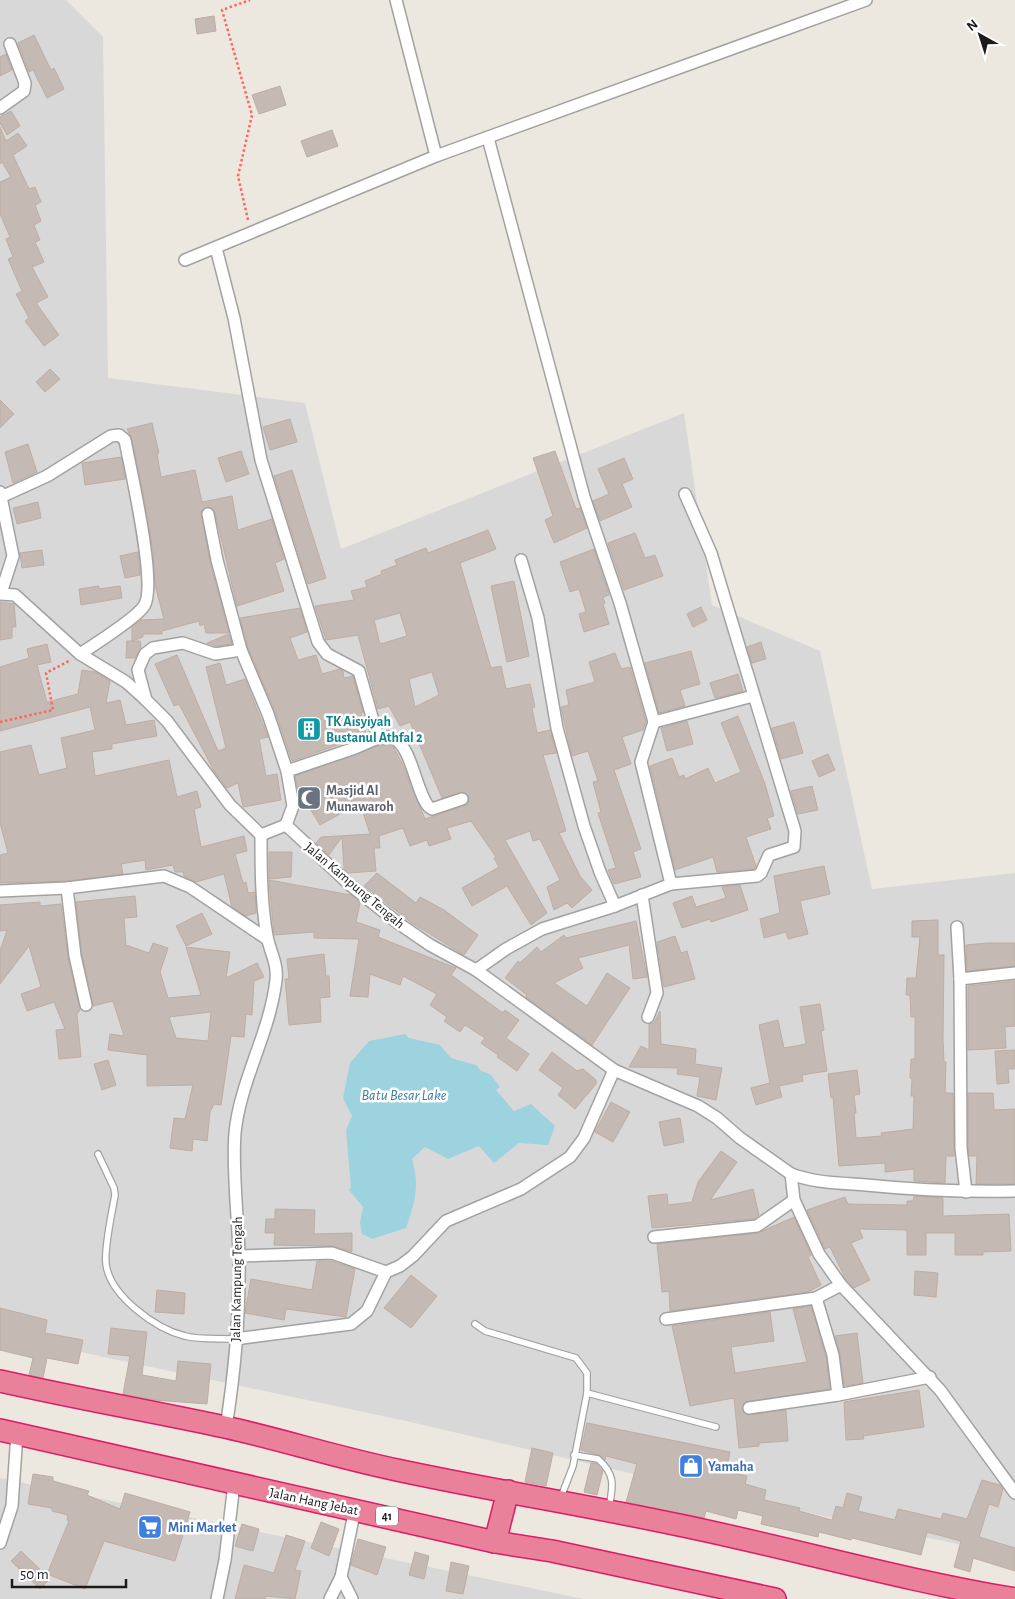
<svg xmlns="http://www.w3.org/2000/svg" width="1015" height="1599" viewBox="0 0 1015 1599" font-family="'Alegreya Sans',sans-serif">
  <rect width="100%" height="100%" fill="#ede8df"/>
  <g fill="#d9d8d8">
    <polygon points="0,0 66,0 103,37 108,378 305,403 341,549 684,413 712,605 820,651 872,889 1015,873 1015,1556 737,1498 406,1421 0,1335"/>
    <polygon points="0,1478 584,1599 0,1599"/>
  </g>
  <path fill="#9dd3de" d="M405,1034L409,1038L440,1045L451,1058L476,1065L480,1070L491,1075L500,1087L496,1090L514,1111L531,1104L555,1126L548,1145L519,1143L494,1163L479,1146L448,1159L425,1147L412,1159C420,1186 415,1202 406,1228L372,1239L362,1234L360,1223L363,1207L349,1190L351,1188L346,1130L352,1116L343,1098L350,1063L369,1041Z"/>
  <g fill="#c5b9b3" stroke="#bfada1" fill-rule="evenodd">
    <polygon points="214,16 216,31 197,34 195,19"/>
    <polygon points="34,35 51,70 54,68 64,89 47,98 33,70 29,72 18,43"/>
    <polygon points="6,54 12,70 0,76 0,57"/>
    <polygon points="280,86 286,105 259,114 252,95"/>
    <polygon points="11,111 20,126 7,135 0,123 0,117"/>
    <polygon points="0,127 6,141 18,133 27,146 13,155 29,189 35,187 41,202 35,205 41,221 34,225 40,240 35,242 44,262 32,267 48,297 36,303 59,335 44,346 25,321 29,318 16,294 22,291 8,259 13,257 6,239 10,237 0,214 0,182 11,177 2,162 0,164"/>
    <polygon points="332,130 338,146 307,157 301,141"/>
    <polygon points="50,369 60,379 45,392 36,382"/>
    <polygon points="0,400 14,414 0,428"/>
    <polygon points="290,419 297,442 270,450 263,427"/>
    <polygon points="152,423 159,453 157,454 161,477 195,470 202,502 232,496 238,530 272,519 284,559 275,563 284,591 237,606 215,512 210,507 201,511 210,562 229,633 206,633 204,624 200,626 199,621 162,631 162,634 143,634 143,637 132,641 132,627 141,620 164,619 155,585 153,551 144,498 132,439 127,429"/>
    <polygon points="28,444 37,472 13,483 5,452"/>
    <polygon points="241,451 249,474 226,482 218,458"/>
    <polygon points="555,451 576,509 580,508 587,528 554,543 545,520 553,516 533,458"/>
    <polygon points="121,457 125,479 85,485 82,463"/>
    <polygon points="624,458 633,479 622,484 632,507 600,521 593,501 609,494 598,469"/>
    <polygon points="292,470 326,578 308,584 274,476"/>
    <polygon points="38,502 41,518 17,524 13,508"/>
    <path d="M488,530L496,549L460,563L491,668L501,666L506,689L530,684L535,707L532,708L537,733L550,730L556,753L543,755L566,831L559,833L580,876L592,890L572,908L567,903L554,910L547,887L560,880L540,839L533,841L530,831L505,840L547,913L531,925L507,886L472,906L462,888L499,867L494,858L496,857L471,821L447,828L451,839L429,846L427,840L410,846L403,828L379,836L380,848H374L376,871L348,873L344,869L342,837L329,855L316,843L321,837L370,834L360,803L320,825L298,789L295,776L380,745H390L394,748L402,763L425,819L468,804L469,797L464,792L442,798L410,722L400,726L389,706L378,709L358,635L326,640L315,606L354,600L351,591L367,587L365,581L382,574L381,571L397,565L395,560L426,548L428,553ZM400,613L407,636L380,644L374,620ZM432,672L439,695L415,707L409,679Z"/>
    <polygon points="635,533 645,558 655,555 663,576 624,590 608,543"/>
    <polygon points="594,549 609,595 603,597 605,603 603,604 609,624 584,632 579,614 586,612 579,589 570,592 560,562"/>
    <polygon points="42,550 44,565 22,568 20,553"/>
    <polygon points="138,552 140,575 125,578 120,556"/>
    <polygon points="514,581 529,656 507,662 491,586"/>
    <polygon points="99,586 99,589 120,586 122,598 81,605 79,589"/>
    <polygon points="0,602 14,604 16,627 12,627 12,638 0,640"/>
    <polygon points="701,607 707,620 693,627 687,614"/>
    <polygon points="300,608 307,632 290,638 298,660 316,655 322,674 340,669 343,671 344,678 353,676 363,712 361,713 366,735 292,761 275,711 248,648 240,618"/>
    <polygon points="229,634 232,644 216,646 207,643"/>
    <polygon points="127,641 140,641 141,647 135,658 126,658"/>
    <polygon points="761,642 766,659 752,663 747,647"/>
    <polygon points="47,644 51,662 37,665 47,702 78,694 82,670 95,672 110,681 106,703 120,700 126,725 154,720 157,736 112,744 112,749 92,752 95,776 169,760 177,797 197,791 201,807 194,809 201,847 244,836 247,851 235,854 243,883 246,882 248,893 255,892 256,913 246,916 232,907 224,874 196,882 184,876 183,872 175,872 173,865 146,870 145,860 121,864 123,874 66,881 0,883 0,855 8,853 0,823 0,752 31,745 39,775 67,768 61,738 95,730 90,707 0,731 0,667 29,658 27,649"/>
    <polygon points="691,651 700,684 680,690 685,706 659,713 645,663"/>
    <polygon points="615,653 621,669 630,667 646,722 643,730 622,737 631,764 614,770 641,849 633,852 641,877 614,884 608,870 616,868 598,813 601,812 593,782 598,781 588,751 572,756 561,707 569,705 566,690 595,682 589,662"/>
    <polygon points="177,655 218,751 226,748 206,667 220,663 226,685 245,679 268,737 259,739 266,776 277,774 281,800 243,807 238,783 227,788 214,771 179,704 174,706 155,664"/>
    <polygon points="738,674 743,691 715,698 710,683"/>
    <polygon points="738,716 765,784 774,816 767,818 771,829 746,837 756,866 754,869 717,872 713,857 675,870 650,766 672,758 679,777 684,775 685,779 708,768 715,783 741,772 721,723"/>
    <polygon points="687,721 693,744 667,751 661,728"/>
    <polygon points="794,722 803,753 781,759 772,728"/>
    <polygon points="828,754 835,770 819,777 812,761"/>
    <polygon points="812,786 818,810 798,814 791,791"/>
    <polygon points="269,852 292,852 291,877 269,879"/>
    <polygon points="824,866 830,894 800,901 808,934 788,939 786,932 764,938 760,919 780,913 774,876"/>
    <polygon points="377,873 416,903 420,897 444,910 478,935 464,955 412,923 364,886"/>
    <polygon points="269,880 351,895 360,903 356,922 380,930 378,937 456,968 451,975 503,1013 505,1010 519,1020 506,1038 529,1054 517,1071 497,1057 498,1055 481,1043 485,1038 465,1025 460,1032 444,1021 447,1017 430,1005 437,994 403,976 400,985 370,974 368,997 350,996 359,939 314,938 314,932 274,935"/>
    <polygon points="740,885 748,910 711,922 710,919 682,928 673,903 692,896 696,907 726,898 722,887"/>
    <path d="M135,896L137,917L124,918L126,945L149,953L153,943L168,948L160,972L168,998L201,995L186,947L230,952L226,978L257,963L264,977L254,981L252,1015L246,1014L244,1037L231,1036L221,1105L214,1104L210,1112L207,1141L193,1139L192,1151L170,1148L174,1118L185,1119L193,1085L147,1086V1055L108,1050L110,1034L124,1036L113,1001L93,1006L82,955L76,902ZM211,1012L208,1041L176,1038L169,1017Z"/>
    <polygon points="40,902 40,906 61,904 68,958 80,1010 77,1014 81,1057 59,1059 56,1030 65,1029 54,1002 27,1011 21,994 41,987 29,946 0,984 0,951 7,930 0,931 0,905"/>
    <polygon points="202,913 212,934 186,946 176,926"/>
    <polygon points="938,920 938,955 944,955 943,1040 944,1062 946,1062 945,1093 953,1093 954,1156 946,1156 945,1183 914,1181 914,1169 885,1172 885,1163 839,1166 833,1097 831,1098 828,1074 857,1070 860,1094 854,1095 856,1113 854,1113 856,1138 882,1136 881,1133 913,1129 914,1096 911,1096 912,1078 910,1078 911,1059 915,1059 915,1017 911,1017 910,995 906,995 907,978 916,978 920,937 912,937 912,921"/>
    <polygon points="636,921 647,977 633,979 629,945 578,958 583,968 554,983 587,1006 607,973 630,988 592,1045 526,997 527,995 505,978 518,961 520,963 537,947 541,952 564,935 566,938"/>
    <polygon points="675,936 681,953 687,951 695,979 664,987 657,942"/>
    <polygon points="987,943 1015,943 1015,966 967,971 966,945"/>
    <polygon points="324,954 326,976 329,976 330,997 320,998 321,1022 289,1025 285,979 289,979 287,959"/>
    <polygon points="1015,981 1015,1026 1005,1027 1006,1048 968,1050 968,986"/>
    <polygon points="820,1004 824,1030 821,1031 827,1071 802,1075 803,1081 779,1086 782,1097 756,1105 751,1088 770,1083 759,1025 778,1020 784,1048 806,1044 800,1007"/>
    <polygon points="660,1011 661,1044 696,1049 695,1064 722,1068 716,1100 697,1096 700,1077 677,1074 678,1068 629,1067 641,1046 649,1050 649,1024 654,1023"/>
    <polygon points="1015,1050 1015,1069 1008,1069 1009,1083 997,1084 995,1051"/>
    <polygon points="552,1052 577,1071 583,1069 596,1080 596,1084 575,1109 558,1095 563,1088 539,1070"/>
    <polygon points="108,1060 116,1085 102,1090 94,1064"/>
    <polygon points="968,1093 993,1093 994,1110 1015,1109 1015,1184 976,1184 977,1156 969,1156 968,1148"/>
    <polygon points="611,1102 630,1112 613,1142 595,1132"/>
    <polygon points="680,1118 684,1142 664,1146 659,1122"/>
    <polygon points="721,1151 737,1162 710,1200 753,1189 759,1215 754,1219 652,1228 648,1196 667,1194 668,1205 692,1202 698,1182"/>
    <polygon points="914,1196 943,1198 943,1216 1009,1214 1011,1251 983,1252 983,1255 955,1255 955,1233 926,1233 926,1255 907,1255 907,1230 859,1229 863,1238 851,1243 870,1280 854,1288 845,1278 830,1247 825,1249 807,1210 845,1197 848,1204 907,1205 907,1201 913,1201"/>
    <polygon points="275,1209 315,1210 314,1234 352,1233 352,1252 332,1246 274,1245 275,1233 265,1233 266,1219 275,1219"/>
    <polygon points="794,1217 811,1255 808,1257 821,1285 808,1292 670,1311 669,1291 662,1292 657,1244 758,1233"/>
    <polygon points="317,1261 331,1261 355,1269 346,1317 286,1309 284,1320 245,1313 251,1279 312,1290"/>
    <polygon points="915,1271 938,1273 936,1297 914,1295"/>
    <polygon points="411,1275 437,1296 411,1328 384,1308"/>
    <polygon points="157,1290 185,1293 184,1314 155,1312"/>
    <polygon points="811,1306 826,1357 830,1389 745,1402 742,1410 747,1415 786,1410 788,1441 759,1443 759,1446 739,1448 734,1398 690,1406 672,1326 770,1312 774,1341 731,1347 735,1373 807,1362 793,1309"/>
    <polygon points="0,1308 47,1320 45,1333 83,1340 78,1364 47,1358 43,1378 29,1375 33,1358 0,1350"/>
    <polygon points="111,1328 147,1332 142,1375 176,1381 178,1361 211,1364 207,1404 155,1400 123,1394 130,1356 108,1354"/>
    <polygon points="857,1333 863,1383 844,1386 840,1354 835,1336"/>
    <polygon points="919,1390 924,1427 863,1436 864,1439 846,1440 844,1402"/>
    <polygon points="587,1423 730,1452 726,1471 747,1476 745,1484 766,1490 764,1500 800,1508 799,1511 832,1520 836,1506 843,1508 847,1493 862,1497 858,1511 895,1520 898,1509 941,1519 943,1513 967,1519 982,1480 1000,1485 1003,1489 998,1507 989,1504 979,1537 1015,1548 1015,1571 973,1558 970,1572 954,1567 961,1541 927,1532 921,1555 852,1538 851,1540 819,1532 818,1537 761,1524 763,1516 738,1510 736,1519 706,1511 704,1518 626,1502 637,1464 606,1456 605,1460 599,1455 581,1450"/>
    <polygon points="532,1448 553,1453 546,1486 525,1482"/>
    <polygon points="591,1463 596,1463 603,1471 597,1495 584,1492"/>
    <polygon points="33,1474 53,1477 53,1481 89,1491 87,1495 120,1509 125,1493 190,1512 175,1561 104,1541 85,1589 47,1574 69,1521 67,1520 68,1515 52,1511 52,1508 28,1504"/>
    <polygon points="321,1522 339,1529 329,1556 311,1548"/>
    <polygon points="242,1524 259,1529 253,1551 235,1546"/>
    <polygon points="286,1535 305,1541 295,1570 301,1571 295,1599 266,1596 265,1599 235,1599 244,1565 274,1573"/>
    <polygon points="358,1539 386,1547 377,1575 351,1565"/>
    <polygon points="21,1551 50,1579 40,1589 11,1561"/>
    <polygon points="415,1552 429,1556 424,1579 409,1575"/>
    <polygon points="451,1562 469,1566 463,1594 446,1591"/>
  </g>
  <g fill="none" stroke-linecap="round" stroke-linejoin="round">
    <defs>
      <g id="lane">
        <path d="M98,1154L114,1188L115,1195C112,1213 104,1247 106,1264C110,1296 156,1329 185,1336C200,1340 219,1338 235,1339"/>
        <polyline points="475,1324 485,1331 576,1358 587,1373 587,1393"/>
        <path d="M574,1455L598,1459C616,1475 613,1486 609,1508"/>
        <polyline points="561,1497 573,1466 587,1393 716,1427"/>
      </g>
      <g id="street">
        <polyline points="396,0 436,156"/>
        <polyline points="0,108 24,91 25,83 10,44"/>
        <polyline points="488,138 584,497 620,603 654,722 641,762 671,884"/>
        <polyline points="216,248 234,318 261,460 318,642 327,654 359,671 378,738 355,748 287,771 293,806 286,825"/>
        <polyline points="185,260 436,156 866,0"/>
        <polyline points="0,492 13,556 1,593"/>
        <path d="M1,497L47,476L111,436L119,435L125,440C130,468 158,586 144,606C137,617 94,645 80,654"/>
        <polyline points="208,514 217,560 241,650 268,714 287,771"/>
        <polyline points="521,560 538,618 557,728 584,826 600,872 615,906"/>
        <polyline points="0,594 15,595 80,654 126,682 146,700 167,721 230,805 261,835"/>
        <polyline points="146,700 138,670 145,654 153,648 183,643 215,654 241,650"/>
        <polyline points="654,722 753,696"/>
        <path d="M378,738C382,738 389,736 393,738C412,746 416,793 429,807L432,809L462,799"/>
        <polyline points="67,888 75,956 86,1005"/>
        <polyline points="0,891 67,888 164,876 190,887 267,939"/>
        <polyline points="642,895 657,993 648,1017"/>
        <polyline points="957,927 960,979"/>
        <polyline points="476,970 506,949 542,929 615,906 671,884 757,876 761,873 769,855 794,847 795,831 711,553 685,494"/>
        <path d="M791,1174C815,1183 840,1183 866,1185C916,1190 965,1192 1015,1191"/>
        <polyline points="966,1192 961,1148 960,979 1015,973"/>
        <polyline points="654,1237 757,1226 794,1200"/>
        <polyline points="239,1256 332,1253 386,1272 400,1266 413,1256 446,1221 521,1189 570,1157 584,1138 614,1070"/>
        <polyline points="816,1298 833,1355 838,1395"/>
        <polyline points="666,1319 816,1298 841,1285"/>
        <polyline points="235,1339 351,1324 367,1311 386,1272"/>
        <polyline points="749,1408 838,1395 930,1377"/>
        <path d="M226,1427C235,1371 240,1311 239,1254C238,1216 232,1170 235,1133C240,1081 270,1033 276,980C278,964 270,952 267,936C261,902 261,869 261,835L286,825L350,885L398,923L430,945L476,970L614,1070L698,1106L717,1118L740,1138L791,1174L794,1200L819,1254L841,1285L940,1390L1015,1493"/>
        <polyline points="0,1543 12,1506 17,1433"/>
        <polyline points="341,1577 352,1599"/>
        <polyline points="217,1599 225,1560 234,1484"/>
        <polyline points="330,1599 341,1577 355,1509"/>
      </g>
      <g id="highway">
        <path d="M0,1381C75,1398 150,1411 225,1427C283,1440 339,1458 397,1470C490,1490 585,1505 679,1525C791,1548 901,1580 1015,1599"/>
        <polyline points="0,1430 495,1542 552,1551 775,1599"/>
        <polyline points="495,1542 508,1491"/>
      </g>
    </defs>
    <use href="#lane" stroke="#a2a2a2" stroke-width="8"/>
    <use href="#street" stroke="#a2a2a2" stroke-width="14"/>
    <use href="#highway" stroke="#dd1b68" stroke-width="24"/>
    <g stroke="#ff665e" stroke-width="2.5" stroke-dasharray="2.5 2.5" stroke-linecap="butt">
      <polyline points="248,220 238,176 252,115 222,10 250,0"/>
      <polyline points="0,722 53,710 46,673 69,661"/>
    </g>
    <use href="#lane" stroke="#fff" stroke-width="5.5"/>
    <use href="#street" stroke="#fff" stroke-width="11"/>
    <use href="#highway" stroke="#ea819b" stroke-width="21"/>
  </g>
  <defs>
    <symbol id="building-square" viewBox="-11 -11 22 22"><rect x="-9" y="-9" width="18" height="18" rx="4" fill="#0f9aa8" stroke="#fff"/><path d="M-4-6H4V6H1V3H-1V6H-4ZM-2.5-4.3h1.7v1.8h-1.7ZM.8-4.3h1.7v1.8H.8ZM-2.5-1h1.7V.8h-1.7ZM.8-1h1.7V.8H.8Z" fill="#fff"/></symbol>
    <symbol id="mosque-square" viewBox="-11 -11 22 22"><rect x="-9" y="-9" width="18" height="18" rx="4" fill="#6b7280" stroke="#fff"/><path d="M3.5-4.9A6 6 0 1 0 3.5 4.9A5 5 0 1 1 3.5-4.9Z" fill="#fff"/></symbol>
    <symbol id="shop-square" viewBox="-11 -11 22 22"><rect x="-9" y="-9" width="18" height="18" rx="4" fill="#3f7fe0" stroke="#fff"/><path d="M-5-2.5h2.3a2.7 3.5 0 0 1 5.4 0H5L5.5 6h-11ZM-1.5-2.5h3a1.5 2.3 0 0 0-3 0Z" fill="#fff"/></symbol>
    <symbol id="supermarket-square" viewBox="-11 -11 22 22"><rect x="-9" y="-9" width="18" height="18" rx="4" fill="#3f7fe0" stroke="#fff"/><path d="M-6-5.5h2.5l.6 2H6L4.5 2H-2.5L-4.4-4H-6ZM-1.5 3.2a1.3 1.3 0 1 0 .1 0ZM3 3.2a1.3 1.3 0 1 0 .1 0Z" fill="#fff"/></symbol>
  </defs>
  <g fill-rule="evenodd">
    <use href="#building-square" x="295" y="715" width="28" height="28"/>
    <use href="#mosque-square" x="295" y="784" width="28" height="28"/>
    <use href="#shop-square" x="677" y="1452" width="28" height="28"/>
    <use href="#supermarket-square" x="136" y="1513" width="28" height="28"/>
  </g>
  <g text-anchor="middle" stroke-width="5" stroke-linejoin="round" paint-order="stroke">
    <rect fill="#fff" stroke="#5f5f5f" stroke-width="1" x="376" y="1506.5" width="22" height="19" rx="4"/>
    <g font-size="12" font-weight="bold" fill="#1b1b1b">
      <text x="387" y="1520">41</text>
    </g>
    <g font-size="14" font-weight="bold" fill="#0d838f" stroke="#fff" text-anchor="start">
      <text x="326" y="726">TK Aisyiyah<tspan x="326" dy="16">Bustanul Athfal 2</tspan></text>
    </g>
    <g font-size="14" font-weight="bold" fill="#5b616d" stroke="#fff" text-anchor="start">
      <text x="326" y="795">Masjid Al<tspan x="326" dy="16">Munawaroh</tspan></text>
    </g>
    <g font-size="14" fill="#1b1b1b" stroke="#fff">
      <text transform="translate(355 885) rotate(40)" y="5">Jalan Kampung Tengah</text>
      <text transform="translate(236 1279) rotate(-89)" y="5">Jalan Kampung Tengah</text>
      <text transform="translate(314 1501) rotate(12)" y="5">Jalan Hang Jebat</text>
    </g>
    <g font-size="14" font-weight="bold" fill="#366cbe" stroke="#fff" text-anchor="start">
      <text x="708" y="1471">Yamaha</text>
      <text x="168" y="1532">Mini Market</text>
    </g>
    <g font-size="15" font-style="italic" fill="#417aa6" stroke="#fff">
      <text x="404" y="1100">Batu Besar Lake</text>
    </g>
  </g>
  <g transform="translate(980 35) rotate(321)" stroke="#ffffff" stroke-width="4" paint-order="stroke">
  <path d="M0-4L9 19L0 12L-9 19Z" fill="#1b1b1b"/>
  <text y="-8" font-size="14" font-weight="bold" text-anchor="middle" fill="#1b1b1b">N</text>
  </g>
  <path d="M12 1579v8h114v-8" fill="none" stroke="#1b1b1b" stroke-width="2.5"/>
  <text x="20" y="1579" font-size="15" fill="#1b1b1b" stroke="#ffffff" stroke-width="4" paint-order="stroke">50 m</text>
</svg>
